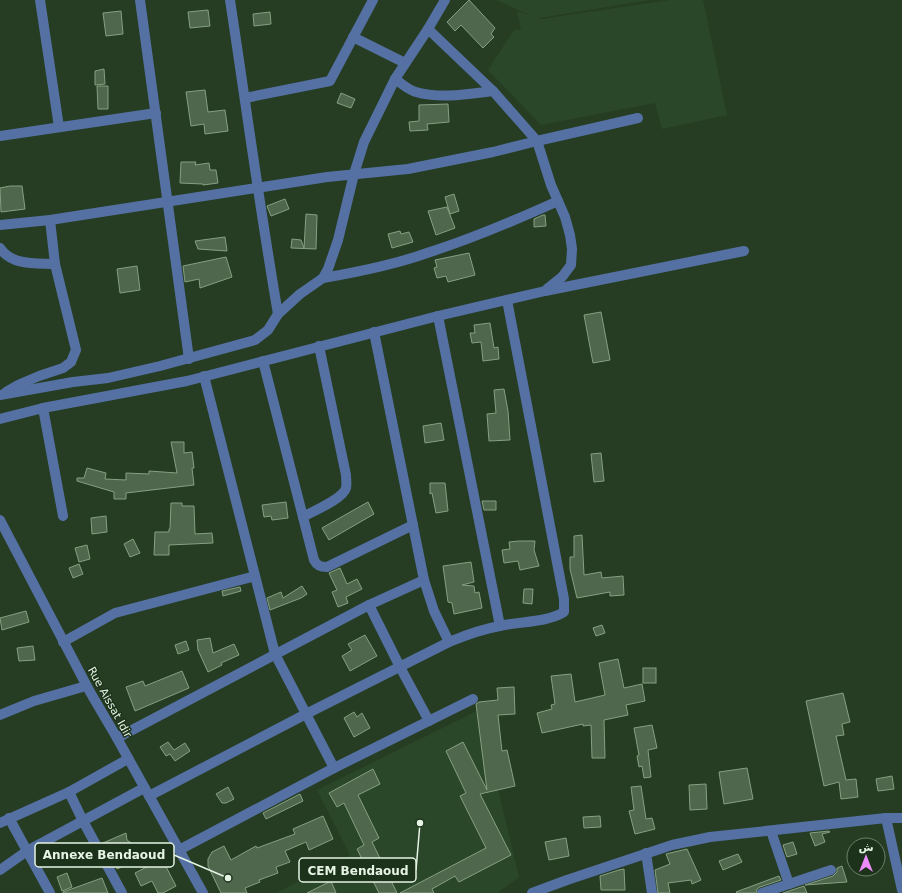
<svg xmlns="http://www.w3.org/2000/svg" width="902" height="893" viewBox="0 0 902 893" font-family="'DejaVu Sans','Noto Sans Arabic',sans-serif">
  <rect width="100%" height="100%" fill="#263d24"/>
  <g fill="#2b4729">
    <polygon points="496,0 650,0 539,18 541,19 670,0 703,0 727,115 662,129 655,103 541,125 488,70 514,30 521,30 517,11 530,15"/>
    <polygon points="479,710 519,877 497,893 276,893 350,855 317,790"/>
  </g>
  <g fill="#4f674c" stroke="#86a083">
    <polygon points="469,0 495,28 491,34 494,37 483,48 461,25 455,31 447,22"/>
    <polygon points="208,10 210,26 190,28 188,12"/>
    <polygon points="121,11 123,34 106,36 103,13"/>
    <polygon points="270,12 271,24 254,26 253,14"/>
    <polygon points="104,69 105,84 95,85 95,71"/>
    <polygon points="97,86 108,86 108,109 98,109"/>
    <polygon points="205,90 208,112 225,110 228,131 205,134 204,124 191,126 186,92"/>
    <polygon points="341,93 355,99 351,108 337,103"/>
    <polygon points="448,104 449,122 427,124 428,130 410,131 409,122 419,121 419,105"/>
    <polygon points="181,162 196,162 195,165 209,163 210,170 216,170 218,183 203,185 203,184 180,183"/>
    <polygon points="10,186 22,186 25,209 1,212 0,188"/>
    <polygon points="454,194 459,211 450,214 445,197"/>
    <polygon points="285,199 289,209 271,216 267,206"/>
    <polygon points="447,207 455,228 436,235 428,211"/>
    <polygon points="306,214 317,215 316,249 291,248 292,239 301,240 304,248"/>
    <polygon points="543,215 545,215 546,226 534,227 534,219"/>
    <polygon points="400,231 401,234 409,232 413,242 392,248 388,234"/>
    <polygon points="225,237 227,251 198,249 195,241"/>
    <polygon points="469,253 475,275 448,282 446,276 437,278 434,268 437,267 435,260"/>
    <polygon points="226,257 232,277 200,288 199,279 185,282 183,266"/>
    <polygon points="137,266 140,290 120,293 117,269"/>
    <polygon points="601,312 610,360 593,363 584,315"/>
    <polygon points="490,323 494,348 498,347 499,359 483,361 481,342 472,343 470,333 475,333 474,325"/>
    <polygon points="504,389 508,411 510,440 489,441 487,414 496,413 494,390"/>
    <polygon points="441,423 444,440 425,443 423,426"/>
    <polygon points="171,442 184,442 184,453 192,452 194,468 192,468 194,485 126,493 126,499 114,499 114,492 77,481 77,478 84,478 87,468 106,473 105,479 126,480 126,473 149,474 149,471 177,473"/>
    <polygon points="601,453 604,481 594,482 591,454"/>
    <polygon points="430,483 445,483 448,511 436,513 432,493 430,494"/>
    <polygon points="482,501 496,501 496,510 484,510"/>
    <polygon points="286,502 288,518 272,520 271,516 264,517 262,505"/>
    <polygon points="368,502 374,514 329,540 322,528"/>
    <polygon points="171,503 182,503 182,506 194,506 195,534 212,533 213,543 169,545 169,555 154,555 155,532 169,532 169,529 170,529"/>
    <polygon points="106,516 107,532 92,534 91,518"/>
    <polygon points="582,535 584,575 601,572 602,578 623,576 624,595 610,596 610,592 577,598 570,569 570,557 574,557 574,536"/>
    <polygon points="133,539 140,553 130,557 124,544"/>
    <polygon points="519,541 535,541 534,550 539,566 520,570 518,561 504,563 502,550 510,549 509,542"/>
    <polygon points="87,545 90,559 79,562 75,548"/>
    <polygon points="471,562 474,582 462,585 474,586 475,593 479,592 482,608 454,614 452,603 448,602 443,566"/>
    <polygon points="79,564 83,574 73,578 69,568"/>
    <polygon points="340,568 347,584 357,579 362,589 346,597 348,603 338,607 332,592 337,590 329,573"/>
    <polygon points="302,586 307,594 301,598 270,610 267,598 281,592 283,598"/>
    <polygon points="240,587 241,591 223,596 222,591"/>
    <polygon points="524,589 533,589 532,604 523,603"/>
    <polygon points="26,611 29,622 2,630 0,618"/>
    <polygon points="602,625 605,633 596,636 593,628"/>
    <polygon points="365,635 377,656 350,671 342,656 352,650 348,644"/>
    <polygon points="210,638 213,653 234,644 239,655 221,663 222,665 208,672 198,650 197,640"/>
    <polygon points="186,641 189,650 178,654 175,645"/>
    <polygon points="33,646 35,660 19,661 17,648"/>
    <polygon points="618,659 624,688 642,684 645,701 626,705 628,715 604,720 605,758 592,758 591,725 583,726 583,724 542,733 537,713 552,709 551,705 555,704 551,676 571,674 575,702 605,695 599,663"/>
    <rect x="643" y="668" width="13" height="15"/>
    <polygon points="182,671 189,688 135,711 126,687 143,681 145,686"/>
    <polygon points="514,687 515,714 498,715 502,751 507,750 515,786 480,794 511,855 459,882 455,876 432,889 434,893 400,893 486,848 460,796 466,793 446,751 463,742 487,790 476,704 479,702 498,700 497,688"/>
    <polygon points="843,693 850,722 842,724 844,735 836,736 846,780 856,779 858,797 841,799 839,782 824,786 806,701"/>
    <polygon points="354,712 357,717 362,713 370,728 354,737 344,718"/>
    <polygon points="652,725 657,748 648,750 651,777 644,778 642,766 639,767 637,756 639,755 634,728"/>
    <polygon points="168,742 174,750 185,743 190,751 175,761 170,754 166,756 160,747"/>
    <polygon points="747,768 753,799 724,804 719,772"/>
    <polygon points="373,769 380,784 358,795 379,838 372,842 397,893 379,893 357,849 364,845 344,803 337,807 329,793"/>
    <polygon points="892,776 894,789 878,791 876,779"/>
    <polygon points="706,784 707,809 690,810 689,785"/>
    <polygon points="641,786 646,819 652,818 655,829 635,834 629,811 634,810 631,787"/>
    <polygon points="228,787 234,799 226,803 222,803 216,794"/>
    <polygon points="300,794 303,801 266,819 263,813"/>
    <polygon points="323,816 333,839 309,850 306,842 285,851 290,862 276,867 278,873 259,880 260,882 245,888 247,893 221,893 208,866 208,859 212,852 224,846 231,860 256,846 257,848 295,834 293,829"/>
    <polygon points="600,816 601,827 584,828 583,817"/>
    <polygon points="829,831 830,832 822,834 825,842 815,846 810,833"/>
    <polygon points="126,833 127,840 137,847 130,856 133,862 117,869 103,843"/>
    <polygon points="566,838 569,856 549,860 545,842"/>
    <polygon points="793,842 797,854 787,857 783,845"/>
    <polygon points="687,849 701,880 692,884 691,880 668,883 670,893 658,893 655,870 670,864 666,854"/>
    <polygon points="738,854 742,862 723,870 719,861"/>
    <polygon points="162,859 176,886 163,893 158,893 152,881 141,886 135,873"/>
    <polygon points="842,866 847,882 805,885 833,876 837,872 837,868"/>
    <polygon points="624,869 625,890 601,890 600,876 619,870"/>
    <polygon points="67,873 72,887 62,891 57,877"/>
    <polygon points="779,876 781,880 760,887 757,889 756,893 737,893 736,892"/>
    <polygon points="102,878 108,893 63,893 63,892"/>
    <polygon points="331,881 336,893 307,893"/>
    <polygon points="804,886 807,893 783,893"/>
  </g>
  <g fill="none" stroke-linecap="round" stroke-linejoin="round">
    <g stroke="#5571a4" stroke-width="10">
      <polyline points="40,0 59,127"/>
      <polyline points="140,0 189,359"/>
      <path d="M230,0C246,105 260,210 278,314"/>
      <polyline points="445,0 428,29 493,91 537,141 638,118"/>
      <polyline points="353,37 405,63"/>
      <path d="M395,79C401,83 408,90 416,92C440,99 468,94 493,91"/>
      <polyline points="245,98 330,81 373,0"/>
      <polyline points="0,136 156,113"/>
      <polyline points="0,225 50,220 327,177 408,169 493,152 537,141 551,185 565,217 570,235 572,249 571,265 562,277 547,289"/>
      <path d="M0,248C12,266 36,263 55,264"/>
      <path d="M323,278C358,272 397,264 430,252C474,238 516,220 558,201"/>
      <polyline points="438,316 500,626"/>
      <polyline points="374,332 424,580 434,611 449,642"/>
      <path d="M263,361L314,560C317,566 321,567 327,567L413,525"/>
      <polyline points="204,376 275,654 334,768"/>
      <polyline points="6,392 18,385 39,376 63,368 71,362 76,350 55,264 50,220"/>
      <polyline points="0,395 73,382 108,378 160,366 255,340 268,330 278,314 300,294 323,278 328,269 338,240 354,174 364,142 395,79 428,29"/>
      <polyline points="43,408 63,516"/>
      <polyline points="0,419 43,408 187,381 438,316 545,291 744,251"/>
      <path d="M303,517C313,511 343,499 346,488C347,484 346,479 346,475L319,346"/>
      <polyline points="0,520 90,692 117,738 203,893"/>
      <polyline points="369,605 400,667 429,721"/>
      <polyline points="63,642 115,613 255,576"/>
      <polyline points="0,715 34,701 86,686"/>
      <polyline points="117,738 369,605 424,580"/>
      <polyline points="69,792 83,821 122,893"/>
      <path d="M149,796L306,714L449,642C466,635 482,629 500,626C520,621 546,623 564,612V599L507,300"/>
      <polyline points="9,818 50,893"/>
      <polyline points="886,818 902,890"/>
      <polyline points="0,823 69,792 128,759"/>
      <polyline points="771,831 789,884"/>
      <polyline points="179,850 334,768 473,699"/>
      <polyline points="646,853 652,893"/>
      <polyline points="0,870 27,851 144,788"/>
      <polyline points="532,893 567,880 672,845 710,837 886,818 902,818"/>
      <polyline points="762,893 831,870"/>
    </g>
  </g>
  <g text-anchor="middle" stroke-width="3" stroke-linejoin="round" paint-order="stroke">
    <g font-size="11" fill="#e6f4e5" stroke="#1c321a">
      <text transform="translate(110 702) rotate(61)" y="4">Rue Aissat Idir</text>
    </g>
  </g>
  <path fill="none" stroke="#e6f4e5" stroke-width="1.5" d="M228 878L174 855M420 823L416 870"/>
  <g fill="#e6f4e5" stroke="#1c321a" stroke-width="1.5">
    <circle cx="228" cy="878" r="4"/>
    <circle cx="420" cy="823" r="4"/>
  </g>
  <g fill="#1c321a" stroke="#e6f4e5" stroke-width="1.5">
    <rect x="35" y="843" width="139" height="24" rx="4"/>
    <rect x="299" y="858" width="117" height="24" rx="4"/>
  </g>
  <g font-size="12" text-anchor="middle" font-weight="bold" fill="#e6f4e5">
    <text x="104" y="859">Annexe Bendaoud</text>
    <text x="358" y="875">CEM Bendaoud</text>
  </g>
  <g transform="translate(866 857)"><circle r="19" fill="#1c321a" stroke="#6d806b"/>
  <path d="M0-3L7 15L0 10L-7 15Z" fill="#ec8cfa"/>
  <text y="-6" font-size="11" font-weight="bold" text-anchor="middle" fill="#e6f4e5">ش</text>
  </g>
</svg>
